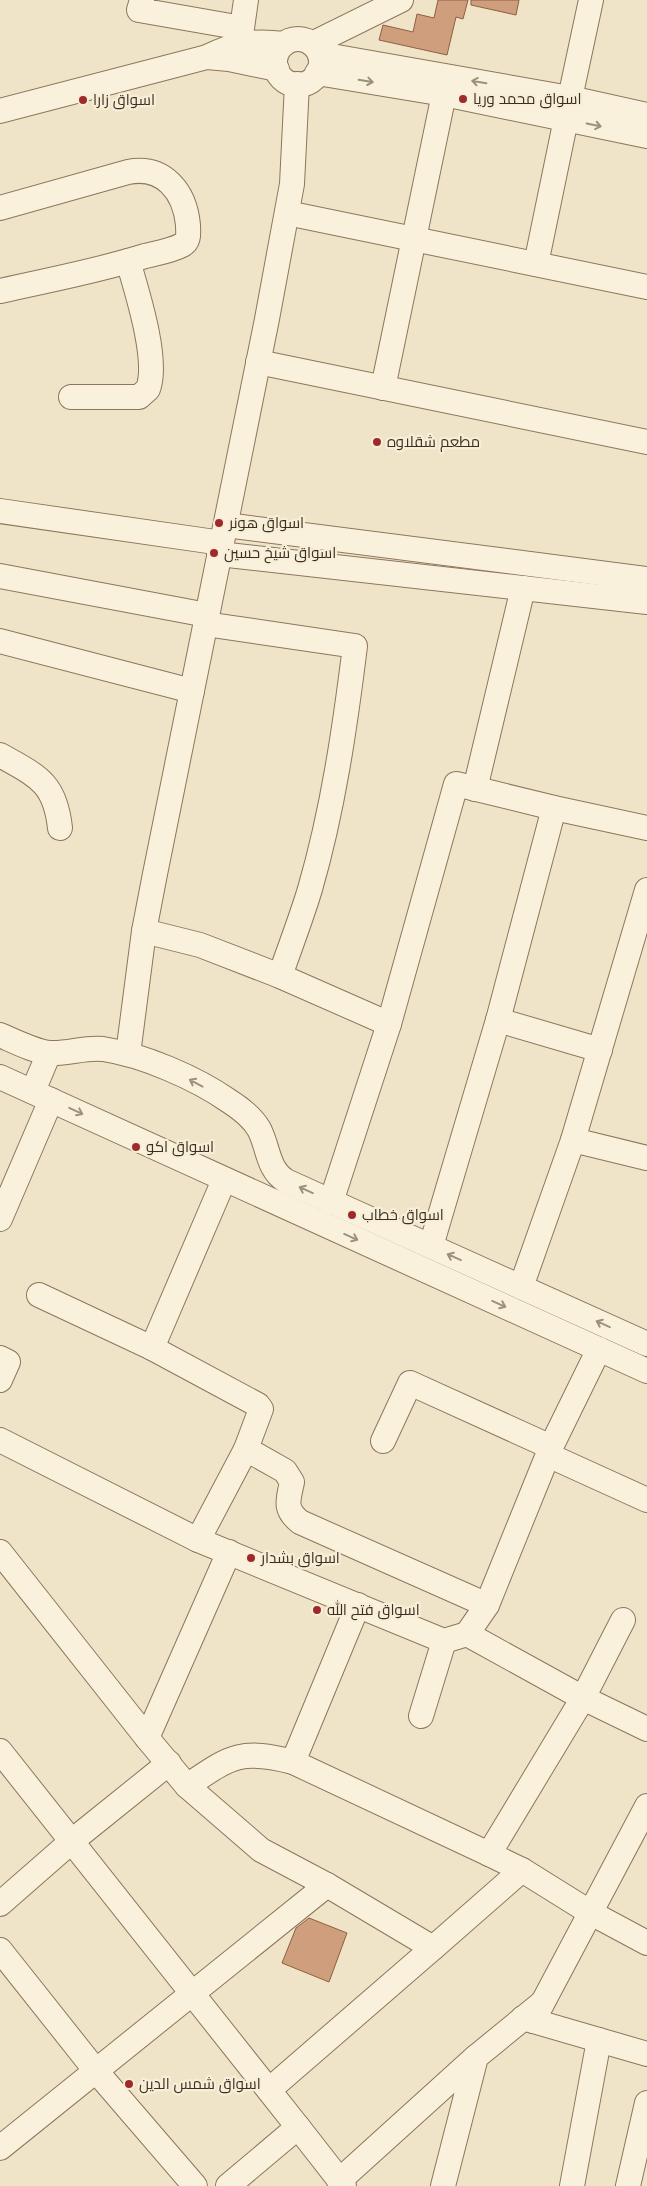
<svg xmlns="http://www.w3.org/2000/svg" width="647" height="2186" viewBox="0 0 647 2186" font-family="'Noto Serif',Cairo,serif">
  <rect width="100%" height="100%" fill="#f0e4c8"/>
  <g fill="#cf9f7d" stroke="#8d5f41">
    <polygon points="438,0 468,0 463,19 456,17 447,55 379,40 383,25 413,32 417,14 434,18"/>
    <polygon points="471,0 519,0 516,15 471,5"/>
    <polygon points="309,1918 347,1933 329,1982 282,1963 296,1928"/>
  </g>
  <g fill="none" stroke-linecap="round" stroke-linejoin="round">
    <defs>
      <g id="minor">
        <polyline points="142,0 139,10 242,28"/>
        <circle cx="298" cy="62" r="23"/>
        <polyline points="240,42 246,0"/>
        <polyline points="312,44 401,0"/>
        <polyline points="320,54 570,98 647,115"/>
        <polyline points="207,57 229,59 277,69"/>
        <polyline points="317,73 444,94 647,136"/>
        <polyline points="570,98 591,0"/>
        <path d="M0,111L207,57C235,43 253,40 284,44"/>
        <path d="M0,208L128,172C164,165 185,192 188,225C188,232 190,241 182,245C171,251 157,253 145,256C98,271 48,280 0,291"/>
        <polyline points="287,213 647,287"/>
        <polyline points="536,264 566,119"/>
        <polyline points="258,362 647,442"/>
        <polyline points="383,388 444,94"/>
        <path d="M71,397H139L148,389C159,360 137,292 128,261"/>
        <polyline points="0,511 222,543"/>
        <polyline points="226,525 647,579"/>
        <polyline points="219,554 647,602"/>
        <polyline points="0,576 207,615"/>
        <path d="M205,624L355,646C345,727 333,810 310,889C301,919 290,947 280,976"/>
        <polyline points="0,641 192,691"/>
        <path d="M0,755C37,776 55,782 60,828"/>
        <polyline points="475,789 523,588"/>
        <polyline points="144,931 200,945 280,976 389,1024"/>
        <polyline points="498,1020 600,1050"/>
        <path d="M0,1035C14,1041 36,1052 50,1053C68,1054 85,1047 103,1049C143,1055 196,1078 229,1101C240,1108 252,1117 259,1129C269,1148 267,1169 286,1181L647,1344"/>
        <polyline points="128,1054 144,931 155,874 267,319 292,184 297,84"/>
        <polyline points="0,1077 647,1371"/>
        <polyline points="33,1091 49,1053"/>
        <polyline points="573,1140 647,1158"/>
        <polyline points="331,1202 389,1024 456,784 554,808 647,828"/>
        <polyline points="0,1219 51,1100"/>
        <polyline points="431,1246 498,1020 554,808"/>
        <polyline points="521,1287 573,1140 647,890"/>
        <polyline points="39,1295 152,1348 258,1405 261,1409 246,1449 198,1540"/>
        <polyline points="152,1348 224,1180"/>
        <polyline points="0,1358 8,1362 0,1380"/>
        <polyline points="0,1440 198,1540 444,1641 467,1634 487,1605 551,1447 599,1349"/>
        <polyline points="383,1441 410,1383 551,1447"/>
        <path d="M246,1449L285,1471L292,1482C288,1501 284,1509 300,1522L487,1605"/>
        <polyline points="548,1455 647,1500"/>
        <polyline points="0,1552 147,1738 187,1786 261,1850 327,1885 433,1948 522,1870"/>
        <polyline points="467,1634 583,1698 647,1729"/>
        <polyline points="421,1716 444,1641"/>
        <polyline points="147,1738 229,1552"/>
        <polyline points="0,1751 298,2127"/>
        <polyline points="293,1762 358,1605"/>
        <path d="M187,1786C230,1757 240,1748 293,1762L489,1854L522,1870L591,1913L647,1943"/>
        <polyline points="489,1854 583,1698 623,1620"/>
        <polyline points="0,1904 72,1841 169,1763"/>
        <polyline points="0,1950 96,2071 195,2186"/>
        <polyline points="523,2018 647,2054"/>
        <polyline points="533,2021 647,1806"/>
        <polyline points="269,2090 433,1948"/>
        <polyline points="0,2148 327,1885"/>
        <polyline points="339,2181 476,2057"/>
        <polyline points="228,2186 298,2127 344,2186"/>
        <polyline points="443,2186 476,2057 542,2003"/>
        <polyline points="572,2186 599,2040"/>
        <polyline points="628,2186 647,2103"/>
      </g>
    </defs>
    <use href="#minor" stroke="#8d765c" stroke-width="26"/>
    <use href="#minor" stroke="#faf1dc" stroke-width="24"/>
  </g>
  <defs><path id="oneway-shaft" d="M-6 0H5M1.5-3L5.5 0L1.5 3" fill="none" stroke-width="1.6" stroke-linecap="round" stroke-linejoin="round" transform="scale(1.25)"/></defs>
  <g stroke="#9c907e">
    <use href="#oneway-shaft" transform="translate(366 81) rotate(9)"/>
    <use href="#oneway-shaft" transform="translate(479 82) rotate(-170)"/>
    <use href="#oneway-shaft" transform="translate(594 125) rotate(12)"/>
    <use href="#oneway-shaft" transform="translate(196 1083) rotate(-152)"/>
    <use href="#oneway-shaft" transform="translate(76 1111) rotate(25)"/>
    <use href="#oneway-shaft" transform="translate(306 1190) rotate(-156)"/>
    <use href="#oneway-shaft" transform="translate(351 1237) rotate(24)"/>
    <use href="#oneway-shaft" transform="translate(454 1257) rotate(-156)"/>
    <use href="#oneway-shaft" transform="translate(499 1304) rotate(24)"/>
    <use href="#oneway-shaft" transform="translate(603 1324) rotate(-156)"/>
  </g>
  <g fill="#9e2a2b" stroke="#f7eed8" stroke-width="2">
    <circle cx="463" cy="99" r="5"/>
    <circle cx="83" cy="100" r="5"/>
    <circle cx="377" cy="442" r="5"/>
    <circle cx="219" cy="523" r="5"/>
    <circle cx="214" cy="553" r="5"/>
    <circle cx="136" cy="1147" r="5"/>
    <circle cx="352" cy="1215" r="5"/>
    <circle cx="251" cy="1558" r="5"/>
    <circle cx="317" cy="1610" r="5"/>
    <circle cx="129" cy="2084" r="5"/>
  </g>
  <g text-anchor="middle" stroke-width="4.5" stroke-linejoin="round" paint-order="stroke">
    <g font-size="15" fill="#3d2e20" stroke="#f7eed8" text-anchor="start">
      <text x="473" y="104">اسواق محمد وريا</text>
      <text x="93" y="105">اسواق زارا</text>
      <text x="387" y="447">مطعم شقلاوه</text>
      <text x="229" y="528">اسواق هونر</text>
      <text x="224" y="558">اسواق شيخ حسين</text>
      <text x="146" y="1152">اسواق اكو</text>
      <text x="362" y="1220">اسواق خطاب</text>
      <text x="261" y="1563">اسواق بشدار</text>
      <text x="327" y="1615">اسواق فتح الله</text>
      <text x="139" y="2089">اسواق شمس الدين</text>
    </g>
  </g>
</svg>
